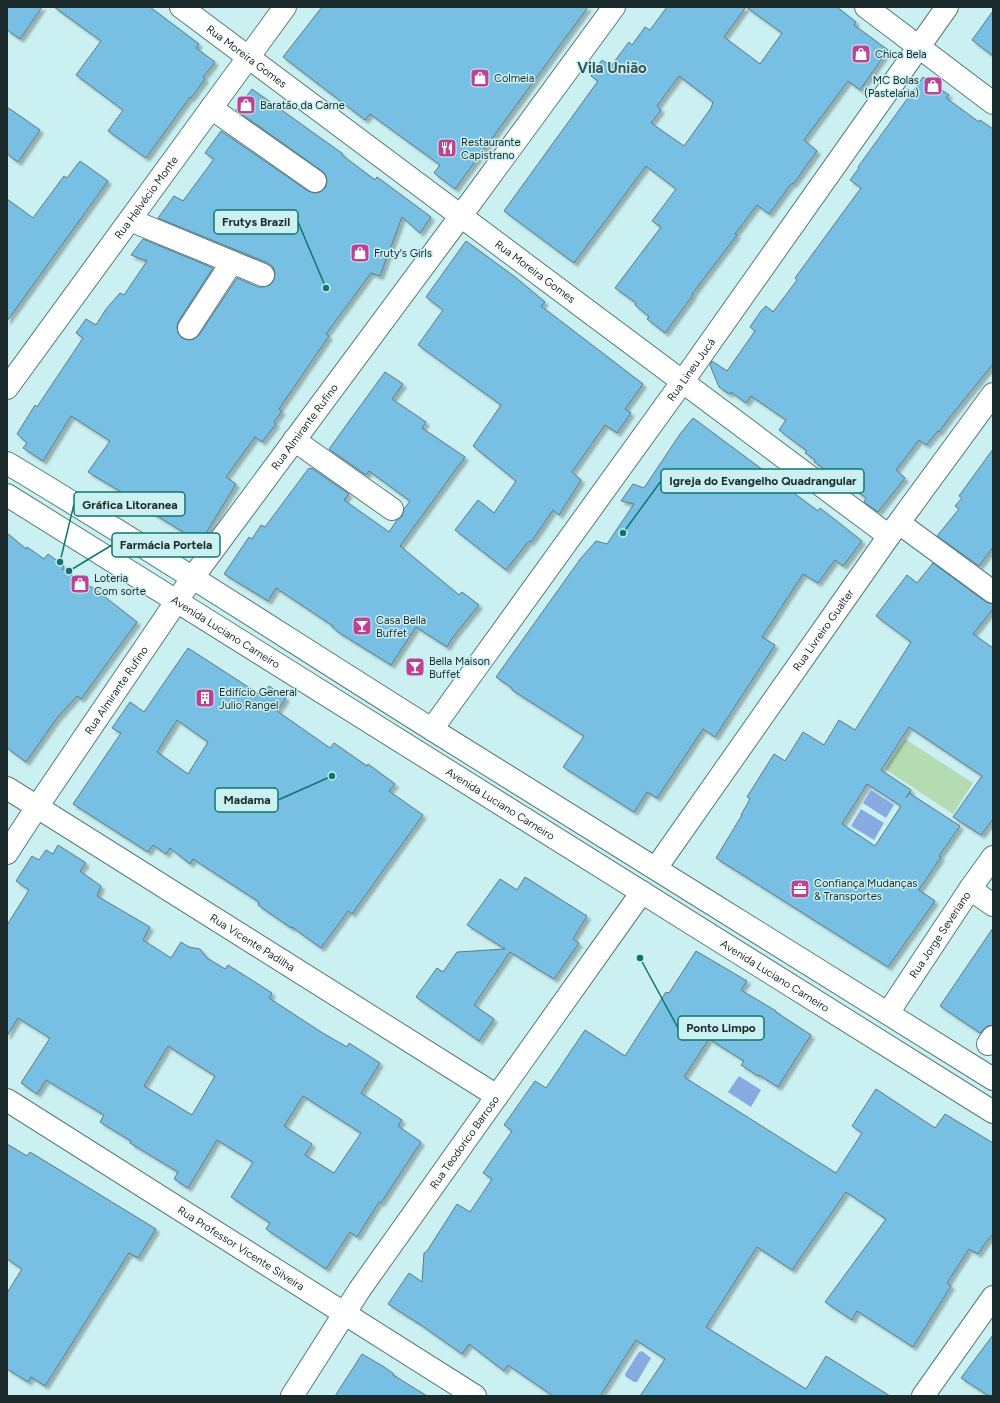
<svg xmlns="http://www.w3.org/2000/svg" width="1000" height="1403" viewBox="0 0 1000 1403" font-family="Figtree,sans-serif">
  <defs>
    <filter id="shadow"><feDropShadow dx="3.5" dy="3.5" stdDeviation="1" flood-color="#0004"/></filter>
  </defs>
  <rect width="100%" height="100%" fill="#cbf0f2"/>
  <polygon fill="#b5dbb3" points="905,739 973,783 953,814 885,769"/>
  <g fill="#87aae0">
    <polygon points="871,790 894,805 886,818 863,803"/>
    <polygon points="861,809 884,823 874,840 851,826"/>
    <polygon points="739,1076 761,1090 751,1107 728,1092"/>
    <polygon points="642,1351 651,1358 637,1382 634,1382 626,1377 625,1374 639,1352"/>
  </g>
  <g fill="#78c0e3" stroke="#5d7a87" fill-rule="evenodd" filter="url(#shadow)">
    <polygon points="7,7 42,7 20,39 7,30"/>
    <polygon points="54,7 150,7 199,44 196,48 215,62 203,77 205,79 191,98 190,97 146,158 108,131 123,110 76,75 101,41"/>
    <polygon points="322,7 588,7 455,189 434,173 440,165 370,114 365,120 283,57"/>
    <path d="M667,7H837L856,22L854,25L888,50L860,90L848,81L804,140L817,151L794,183L791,184L769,214L757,205L735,234L737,235L692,294L693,295L665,333L647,319L649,317L635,305L636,303L615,288L661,227L652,221L676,189L646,166L574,263L504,211L598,81L591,76L602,60L611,66L629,42L632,45L645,27L650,30ZM746,7L782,33L760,64L724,37ZM679,76L713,102L711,108L684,146L651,123L661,110L657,106Z"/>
    <polygon points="993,11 993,56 972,40"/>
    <polygon points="923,77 949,95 946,98 979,122 980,120 993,129 993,364 950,417 939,432 938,431 926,445 919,440 896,470 905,478 878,512 864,502 866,498 829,470 827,471 814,462 815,460 805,453 807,451 779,430 786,420 751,396 746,403 731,392 729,394 719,387 710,365 712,361 727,371 755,331 750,327 761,311 766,306 773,312 797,280 795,278 861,188 850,180 859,168 858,167"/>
    <polygon points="252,89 343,154 342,155 375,180 377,177 431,217 420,233 402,217 380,276 371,273 326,334 329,336 279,409 282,411 274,422 276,424 262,442 255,437 226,477 236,484 203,538 196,540 122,494 123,493 88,472 110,441 71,416 43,461 23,448 27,443 17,434 35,405 37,407 83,338 76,333 86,319 96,325 106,309 120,293 124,295 147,261 131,255 143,239 213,268 178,322 177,327 178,333 182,338 188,340 194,339 199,335 237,278 258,287 264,287 270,285 274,280 275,273 273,267 268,263 158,218 174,196 183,201 214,159 205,153 221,131 308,191 314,193 320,192 325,188 327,182 326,175 322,171 236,110"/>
    <polygon points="7,107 40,130 18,162 7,154"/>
    <polygon points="80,161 108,181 7,321 7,199 33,218 64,176 67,178"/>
    <polygon points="466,241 515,277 545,302 541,306 643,384 625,409 631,413 617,433 605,425 572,472 581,480 559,515 553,510 531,542 529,541 506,570 455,530 478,500 494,513 516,481 473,446 501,405 418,345 443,310 426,297"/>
    <polygon points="385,372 403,384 392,399 426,422 422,428 465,457 400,546 459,595 462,592 479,605 453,637 447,647 416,627 391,665 338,632 332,627 333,626 276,588 268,601 224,574 249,537 252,539 261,525 265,527 309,468 313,469 349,494 344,500 389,532 397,520 402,516 404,509 410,501 369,471 366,475 329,449"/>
    <polygon points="693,418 818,511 820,508 862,541 843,566 835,560 818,583 803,574 762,637 775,645 715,737 703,729 657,798 647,792 634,812 563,767 584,736 512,690 512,688 496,677 581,558 596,541 607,544 634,504 621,501 633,484 644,488 680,434"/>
    <polygon points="993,449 993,547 979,566 937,536 959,509 955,506 962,498 959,496"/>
    <polygon points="7,533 26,549 27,547 44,559 48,554 64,566 62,569 96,590 137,622 81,699 77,696 57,718 26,762 7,748"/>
    <path d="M933,563L986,602L993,604V609L973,634L993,648V819L981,835L953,817L982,776L909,727L881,770L911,790L906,798L909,793L960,826L939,856L941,857L919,890L935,901L888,967L716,858L742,815H741L750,799L747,797L774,754L785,761L803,732L824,745L839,720L855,730L911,642L876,616L907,575L917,583ZM867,784L901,806L875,846L842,824Z"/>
    <path d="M188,648L262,696L269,686L286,698L277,711L330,748L334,743L367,766L368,764L395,784L389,791L423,815L352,914L348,911L321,948L292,927L291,928L258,905L259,902L193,859L190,864L170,848L166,854L153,845L148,852L73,804L121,733L112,728L130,702L144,712ZM177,720L208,742L188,774L157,752Z"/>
    <path d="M58,845L86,863L80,871L101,886L97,896L150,927L143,940L171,958L181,942L189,947L200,949L207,958L225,969L228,965L272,993L269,998L321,1032L347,1047L349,1043L380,1063L361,1093L402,1120L398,1126L421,1142L381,1203L379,1202L357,1237L350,1232L326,1269L266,1229L270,1223L231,1197L253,1162L217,1140L188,1188L174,1179L178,1172L130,1143L131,1141L100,1122L104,1115L46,1080L37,1094L21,1083L50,1038L18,1018L7,1036V925L29,890L16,881L32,856L39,860L46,850L53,854ZM168,1046L215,1076L192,1115L144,1086ZM303,1096L361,1133L334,1173L305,1155L312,1144L284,1126Z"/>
    <polygon points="525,877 587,916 573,939 579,943 554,979 510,952 474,1005 494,1019 479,1041 416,997 437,968 443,972 457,952 505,949 467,925 500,879 517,890"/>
    <polygon points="993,928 993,1025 987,1026 980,1033 940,1006"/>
    <polygon points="696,951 747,981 741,990 776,1011 776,1012 811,1035 778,1087 759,1075 758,1076 741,1065 744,1061 709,1039 684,1077 836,1173 862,1133 852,1126 876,1089 935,1128 945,1114 993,1143 993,1234 987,1241 978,1254 969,1249 947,1283 951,1286 913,1347 857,1311 852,1320 825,1302 886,1219 846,1192 792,1270 757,1247 706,1327 806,1389 826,1356 890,1396 640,1396 665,1359 636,1340 600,1396 553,1396 508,1365 504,1371 469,1344 462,1354 421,1325 388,1304 409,1273 422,1282 424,1253 427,1251 457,1204 470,1212 492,1179 483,1173 512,1131 504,1125 535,1081 546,1088 585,1030 625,1056 666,992 669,993"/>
    <polygon points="7,1144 27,1156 30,1152 156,1229 138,1258 129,1253 45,1386 31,1377 28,1382 7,1369 7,1293 22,1269 7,1259"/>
    <polygon points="993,1335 993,1396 989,1396 961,1378"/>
    <polygon points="362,1354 384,1367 394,1374 393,1375 427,1396 335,1396"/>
  </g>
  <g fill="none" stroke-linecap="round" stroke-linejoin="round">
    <defs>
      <g id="minor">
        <path id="s1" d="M181,7C417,184 654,359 889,536"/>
        <polyline points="866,7 993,103"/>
        <polyline points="211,108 315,181"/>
        <polyline points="130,220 263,275"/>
        <polyline points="189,328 232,262"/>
        <path id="s2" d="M7,388L285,7"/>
        <polyline points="294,440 392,509"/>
        <polyline points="899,523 993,592"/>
        <path id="s3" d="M432,729L683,381L947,7"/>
        <path id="s4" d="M7,788L497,1096"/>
        <path id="s5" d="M7,853L37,807L193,577L460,217L614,7"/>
        <path id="s6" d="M656,868L889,536L993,394"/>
        <polyline points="970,889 993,905"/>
        <path id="s7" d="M888,1013L970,889L993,857"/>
        <polyline points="988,1044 993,1037"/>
        <path id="s8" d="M7,1100L475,1396"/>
        <path id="s9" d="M292,1396L360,1289L642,892"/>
        <polyline points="923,1396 993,1297"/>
      </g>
      <g id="major">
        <path d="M7,463C151,549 291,641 433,730C619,847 807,962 993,1079"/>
        <path id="s10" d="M7,495L993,1112"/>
      </g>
    </defs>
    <use href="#minor" stroke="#587a7c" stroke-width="24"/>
    <use href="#major" stroke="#587a7c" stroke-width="24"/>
    <use href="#minor" stroke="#fff" stroke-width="22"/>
    <use href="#major" stroke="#fff" stroke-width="22"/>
  </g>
  <defs>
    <symbol id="shop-square" viewBox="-11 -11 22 22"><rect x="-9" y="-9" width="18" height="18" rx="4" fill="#be4293" stroke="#cbf0f2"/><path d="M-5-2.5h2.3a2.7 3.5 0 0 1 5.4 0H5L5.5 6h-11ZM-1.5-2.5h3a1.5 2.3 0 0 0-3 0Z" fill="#fff"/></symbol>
    <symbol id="restaurant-square" viewBox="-11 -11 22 22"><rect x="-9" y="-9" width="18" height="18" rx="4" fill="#be4293" stroke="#cbf0f2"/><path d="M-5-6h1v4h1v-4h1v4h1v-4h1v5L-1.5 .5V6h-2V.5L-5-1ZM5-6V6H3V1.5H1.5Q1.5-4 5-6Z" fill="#fff"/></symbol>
    <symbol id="bar-square" viewBox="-11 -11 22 22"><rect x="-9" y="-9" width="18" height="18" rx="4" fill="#be4293" stroke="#cbf0f2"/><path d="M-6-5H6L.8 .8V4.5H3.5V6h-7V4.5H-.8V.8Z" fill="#fff"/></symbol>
    <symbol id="building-square" viewBox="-11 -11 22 22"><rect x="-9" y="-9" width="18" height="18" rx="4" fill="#be4293" stroke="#cbf0f2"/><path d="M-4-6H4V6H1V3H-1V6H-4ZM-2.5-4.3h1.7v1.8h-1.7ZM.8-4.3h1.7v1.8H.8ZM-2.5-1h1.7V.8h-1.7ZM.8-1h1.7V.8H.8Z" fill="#fff"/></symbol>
    <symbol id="office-square" viewBox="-11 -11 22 22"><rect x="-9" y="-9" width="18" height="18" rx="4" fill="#be4293" stroke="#cbf0f2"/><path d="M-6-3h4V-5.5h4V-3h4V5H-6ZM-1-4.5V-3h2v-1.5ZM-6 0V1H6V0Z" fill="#fff"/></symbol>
  </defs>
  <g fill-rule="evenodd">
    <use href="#shop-square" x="850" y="43" width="22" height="22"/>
    <use href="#shop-square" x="469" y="67" width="22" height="22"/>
    <use href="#shop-square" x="922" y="75" width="22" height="22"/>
    <use href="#shop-square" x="235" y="94" width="22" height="22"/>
    <use href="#restaurant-square" x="436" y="137" width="22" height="22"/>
    <use href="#shop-square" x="349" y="242" width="22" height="22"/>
    <use href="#shop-square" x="69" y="573" width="22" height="22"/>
    <use href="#bar-square" x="351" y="615" width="22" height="22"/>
    <use href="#bar-square" x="404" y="656" width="22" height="22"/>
    <use href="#building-square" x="194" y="687" width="22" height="22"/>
    <use href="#office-square" x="789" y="878" width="22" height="22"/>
  </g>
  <g text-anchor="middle" stroke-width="3" stroke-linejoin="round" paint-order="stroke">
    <g font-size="11" fill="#1b2a2b" stroke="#cbf0f2" text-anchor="start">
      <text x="875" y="58">Chica Bela</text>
      <text x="494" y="82">Colmeia</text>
      <text x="919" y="84" text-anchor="end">MC Bolas<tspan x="919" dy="13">(Pastelaria)</tspan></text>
      <text x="260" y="109">Baratão da Carne</text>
      <text x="461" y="146">Restaurante<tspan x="461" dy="13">Capistrano</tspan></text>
      <text x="374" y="257">Fruty's Girls</text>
      <text x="94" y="582">Loteria<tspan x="94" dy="13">Com sorte</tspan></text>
      <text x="376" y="624">Casa Bella<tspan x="376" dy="13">Buffet</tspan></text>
      <text x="429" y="665">Bella Maison<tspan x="429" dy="13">Buffet</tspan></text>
      <text x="219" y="696">Edifício General<tspan x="219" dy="13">Julio Rangel</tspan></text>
      <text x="814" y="887">Confiança Mudanças<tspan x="814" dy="13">&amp; Transportes</tspan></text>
    </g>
    <g font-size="11" fill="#1b2a2b" stroke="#cbf0f2">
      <text dy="4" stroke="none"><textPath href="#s1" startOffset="82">Rua Moreira Gomes</textPath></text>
      <text dy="4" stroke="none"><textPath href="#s2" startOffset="236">Rua Helvécio Monte</textPath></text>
      <text dy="4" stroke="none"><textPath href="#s1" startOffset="442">Rua Moreira Gomes</textPath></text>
      <text dy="4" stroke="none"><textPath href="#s3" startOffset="443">Rua Lineu Jucá</textPath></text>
      <text dy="4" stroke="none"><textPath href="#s5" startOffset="520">Rua Almirante Rufino</textPath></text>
      <text dy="4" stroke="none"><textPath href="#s6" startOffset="291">Rua Livreiro Gualter</textPath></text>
      <text dy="4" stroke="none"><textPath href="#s10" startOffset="258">Avenida Luciano Carneiro</textPath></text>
      <text dy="4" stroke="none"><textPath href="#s5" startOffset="196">Rua Almirante Rufino</textPath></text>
      <text dy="4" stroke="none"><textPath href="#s10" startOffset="582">Avenida Luciano Carneiro</textPath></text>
      <text dy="4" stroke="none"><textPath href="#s7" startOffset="94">Rua Jorge Severiano</textPath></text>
      <text dy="4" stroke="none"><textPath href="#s4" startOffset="290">Rua Vicente Padilha</textPath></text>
      <text dy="4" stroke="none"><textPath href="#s10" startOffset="906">Avenida Luciano Carneiro</textPath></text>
      <text dy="4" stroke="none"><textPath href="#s9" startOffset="307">Rua Teodorico Barroso</textPath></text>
      <text dy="4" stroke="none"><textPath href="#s8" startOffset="277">Rua Professor Vicente Silveira</textPath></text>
    </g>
    <g font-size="15" font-weight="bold" fill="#355658" stroke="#cbf0f2">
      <text x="612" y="73">Vila União</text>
    </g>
  </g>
  <path fill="none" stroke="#0f766e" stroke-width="1.5" d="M326 288L298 222M623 533L661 481M60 562L74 504M69 571L112 545M332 776L278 800M640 958L678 1028"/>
  <g fill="#0f766e" stroke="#cbf0f2" stroke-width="1.5">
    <circle cx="326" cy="288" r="4"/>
    <circle cx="623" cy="533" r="4"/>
    <circle cx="60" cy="562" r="4"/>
    <circle cx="69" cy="571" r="4"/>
    <circle cx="332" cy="776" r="4"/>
    <circle cx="640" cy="958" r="4"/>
  </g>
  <g fill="#cbf0f2" stroke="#0f766e" stroke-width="1.5">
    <rect x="214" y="210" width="84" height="24" rx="4"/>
    <rect x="661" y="469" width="203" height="24" rx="4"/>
    <rect x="74" y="492" width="111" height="24" rx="4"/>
    <rect x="112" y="533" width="108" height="24" rx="4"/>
    <rect x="215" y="788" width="63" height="24" rx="4"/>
    <rect x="678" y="1016" width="86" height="24" rx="4"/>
  </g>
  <g font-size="12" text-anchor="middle" font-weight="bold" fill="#1b2a2b">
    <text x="256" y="226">Frutys Brazil</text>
    <text x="763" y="485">Igreja do Evangelho Quadrangular</text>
    <text x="130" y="509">Gráfica Litoranea</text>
    <text x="166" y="549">Farmácia Portela</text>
    <text x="247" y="804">Madama</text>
    <text x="721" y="1032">Ponto Limpo</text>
  </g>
  <rect width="1000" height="1403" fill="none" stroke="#1b2a2b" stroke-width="16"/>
</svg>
